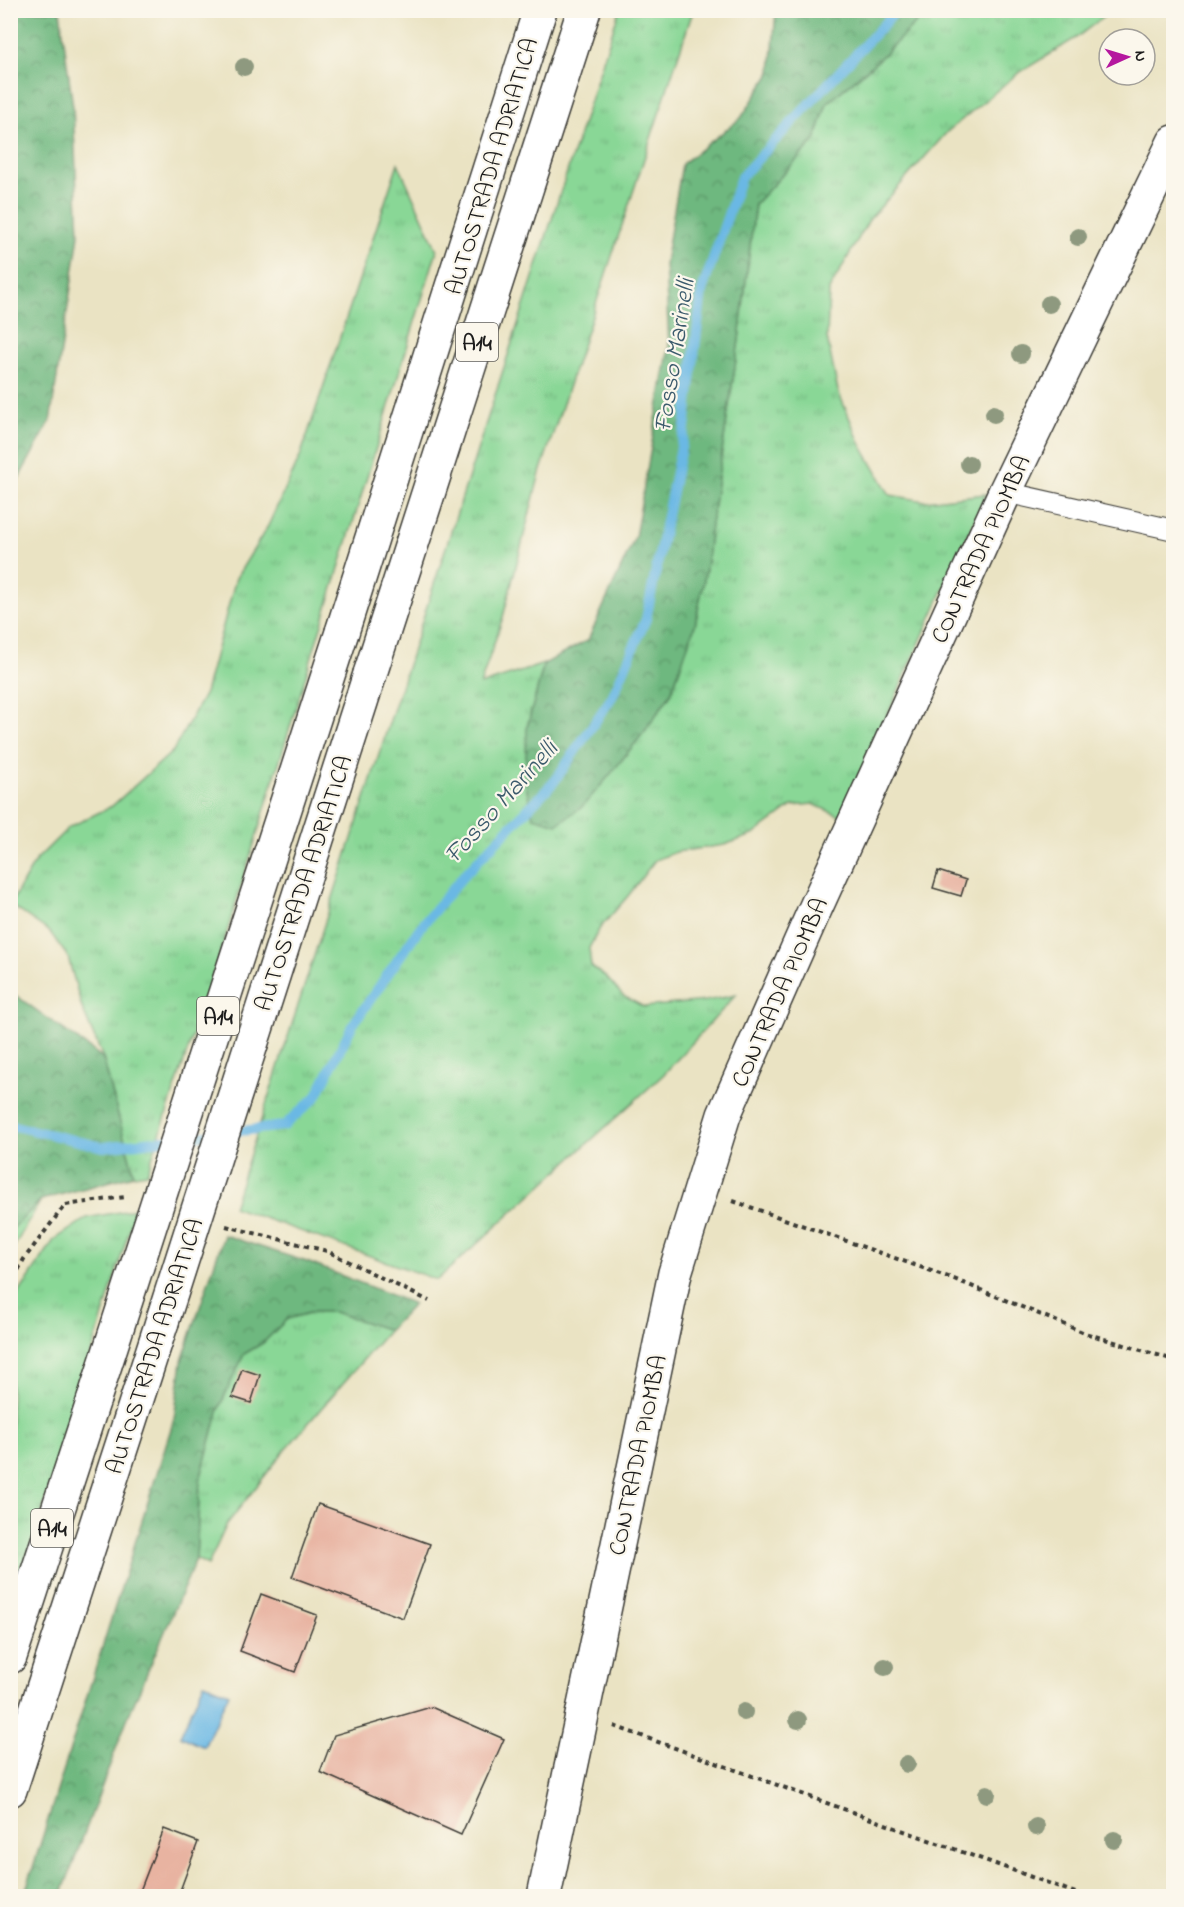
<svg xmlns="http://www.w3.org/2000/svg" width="1184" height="1907" viewBox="0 0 1184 1907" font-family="'Indie Flower',sans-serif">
  <defs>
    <pattern id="grass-tufts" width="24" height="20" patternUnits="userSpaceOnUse" patternTransform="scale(1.5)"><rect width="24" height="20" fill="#89d796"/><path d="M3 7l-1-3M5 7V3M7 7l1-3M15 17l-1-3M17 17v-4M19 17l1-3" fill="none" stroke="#76b881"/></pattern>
    <pattern id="forest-crowns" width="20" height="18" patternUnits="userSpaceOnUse" patternTransform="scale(1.5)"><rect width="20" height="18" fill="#6eb87f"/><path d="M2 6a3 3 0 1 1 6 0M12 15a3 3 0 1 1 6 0" fill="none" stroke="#5a9567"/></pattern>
  </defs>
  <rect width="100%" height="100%" fill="#fbf7ec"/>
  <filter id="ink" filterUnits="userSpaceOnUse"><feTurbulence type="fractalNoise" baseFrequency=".0167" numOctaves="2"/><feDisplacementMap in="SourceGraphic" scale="12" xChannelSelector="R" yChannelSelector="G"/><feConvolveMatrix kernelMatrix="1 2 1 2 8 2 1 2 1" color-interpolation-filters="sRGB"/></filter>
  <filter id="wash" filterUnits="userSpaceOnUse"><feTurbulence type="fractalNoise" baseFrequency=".008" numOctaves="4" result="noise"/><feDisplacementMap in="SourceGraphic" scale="24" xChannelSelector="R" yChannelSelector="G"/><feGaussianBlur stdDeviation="1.35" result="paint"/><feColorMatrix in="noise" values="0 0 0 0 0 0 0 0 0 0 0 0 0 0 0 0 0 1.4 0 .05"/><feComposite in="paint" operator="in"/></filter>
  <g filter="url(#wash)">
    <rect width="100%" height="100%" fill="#eae3c3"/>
    <g fill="url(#grass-tufts)" stroke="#527a59" stroke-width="1.5">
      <polygon points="619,11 693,11 540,473 503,617 480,685 544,664 527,727 645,731 671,694 695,625 706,569 711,524 739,340 755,204 815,140 827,103 875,63 928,11 1111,11 1076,38 1017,74 947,132 869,220 829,290 827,338 838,391 860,443 890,495 925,501 986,494 842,817 813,804 792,806 753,835 724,845 676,852 655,860 628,896 600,928 589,948 591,966 607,978 623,996 644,1007 706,1001 736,995 663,1075 437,1280 233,1207"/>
      <polygon points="398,163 437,250 226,935 147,1173 134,1175 103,1058 82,1008 68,957 50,932 11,905 11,903 36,860 69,827 112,806 173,751 205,693 236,578 268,526 300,457"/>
      <polygon points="41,1200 11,1252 11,1230"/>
      <polygon points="136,1209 11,1612 11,1313 17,1296 54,1240 87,1218"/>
      <polygon points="313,1312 334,1312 389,1330 286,1449 227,1524 208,1565 196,1559 200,1480 219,1408 244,1354 263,1343 287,1319"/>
    </g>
    <g fill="url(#forest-crowns)" stroke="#456a4e" stroke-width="1.5">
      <polygon points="11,10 60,11 73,107 79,235 50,422 11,492"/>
      <polygon points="776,11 928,11 875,63 827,103 815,140 755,204 739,340 711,524 706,569 695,625 671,693 645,731 609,776 582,807 557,824 533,817 525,781 527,727 544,664 588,640 635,537 669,347 665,263 682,164 741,118 771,72"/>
      <polygon points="11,992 103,1058 134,1175 41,1200 11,1230"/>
      <polygon points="224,1235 307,1262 414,1304 389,1330 334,1312 313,1312 287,1319 263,1343 244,1354 219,1408 200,1480 196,1559 126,1722 61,1896 24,1896 174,1419 182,1361"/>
    </g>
    <polygon fill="#6ab8e4" stroke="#436a80" stroke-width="1.5" points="204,1683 229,1693 204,1747 180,1736"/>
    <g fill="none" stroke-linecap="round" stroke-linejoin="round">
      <polyline stroke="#6ab8e4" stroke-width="10" points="10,1125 103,1147 284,1126 316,1097 352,1026 419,929 464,875 554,782 612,697 646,619 685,428 702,291 741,177 897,10"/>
    </g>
    <g id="blocks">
      <g fill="#e8b3a1">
        <polygon points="938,871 966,880 961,896 933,888"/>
        <polygon points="242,1369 260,1375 251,1403 232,1397"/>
        <polygon points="318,1504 430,1544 403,1618 292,1577"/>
        <polygon points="261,1594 317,1615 295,1672 240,1651"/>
        <polygon points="431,1707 504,1739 461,1835 320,1772 334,1735"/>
        <polygon points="164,1829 198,1842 178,1896 138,1896"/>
      </g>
    </g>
  </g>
  <g filter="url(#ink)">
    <use href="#blocks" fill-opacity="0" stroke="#3b3a35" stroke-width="1.5"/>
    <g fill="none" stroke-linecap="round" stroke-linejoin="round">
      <defs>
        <polyline id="lane" points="1005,492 1174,530"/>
        <polyline id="street" points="544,1896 675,1273 724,1115 811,918 1005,492 1174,142"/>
        <g id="highway">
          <polyline points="342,632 540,10"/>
          <polyline points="370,674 584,10"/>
          <polyline points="10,1657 94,1399"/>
          <polyline points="10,1790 162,1322"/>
        </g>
      </defs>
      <use href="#lane" stroke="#3b3a35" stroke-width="22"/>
      <use href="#street" stroke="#3b3a35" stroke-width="36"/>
      <use href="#highway" stroke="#3b3a35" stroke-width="36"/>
      <g stroke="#3b3a35" stroke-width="4" stroke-dasharray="4.5 4.5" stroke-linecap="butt">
        <polyline points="733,1201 954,1279 1085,1333 1174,1360"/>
        <polyline points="226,1226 327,1251 429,1301"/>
        <polyline points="10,1286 24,1259 65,1205 125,1197"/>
        <polyline points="614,1726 1084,1896"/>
      </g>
      <use href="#lane" stroke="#fff" stroke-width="20"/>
      <use href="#street" stroke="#fff" stroke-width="33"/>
      <use href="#highway" stroke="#fff" stroke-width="33"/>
      <defs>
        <g id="highway-bridge">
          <polyline points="162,1322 370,674"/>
          <polyline points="94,1399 342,632"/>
        </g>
      </defs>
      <use href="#highway-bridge" stroke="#3b3a35" stroke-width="36" stroke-linecap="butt"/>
      <use href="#highway-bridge" stroke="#fff" stroke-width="33"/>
    </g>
    <g fill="#8e997f">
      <circle cx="244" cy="67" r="9"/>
      <circle cx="1078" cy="237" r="9"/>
      <circle cx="1049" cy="304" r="9"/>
      <circle cx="1021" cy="354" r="9"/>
      <circle cx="994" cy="414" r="9"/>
      <circle cx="969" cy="464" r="9"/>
      <circle cx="885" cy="1667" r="9"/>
      <circle cx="744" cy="1712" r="9"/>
      <circle cx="798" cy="1720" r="9"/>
      <circle cx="907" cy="1764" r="9"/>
      <circle cx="987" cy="1794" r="9"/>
      <circle cx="1036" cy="1827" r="9"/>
      <circle cx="1114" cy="1840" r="9"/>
    </g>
  </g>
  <g text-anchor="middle" stroke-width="4.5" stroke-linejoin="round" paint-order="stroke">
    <g fill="#fbf7ec" stroke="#5f5e5a" stroke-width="1.5">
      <rect x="456" y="323" width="42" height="38" rx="4.5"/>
      <rect x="197" y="997" width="42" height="38" rx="4.5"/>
      <rect x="31" y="1509" width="42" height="38" rx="4.5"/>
    </g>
    <g font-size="22" font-weight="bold" fill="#1c1c1c">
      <text x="477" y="350">A14</text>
      <text x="218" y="1024">A14</text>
      <text x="52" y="1536">A14</text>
    </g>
    <g font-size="24" fill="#1c1c1c" stroke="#fbf7ec">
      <text transform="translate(491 166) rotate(-73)" y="8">AUTOSTRADA ADRIATICA</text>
      <text transform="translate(980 549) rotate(-65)" y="8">CONTRADA PIOMBA</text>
      <text transform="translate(303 883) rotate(-72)" y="8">AUTOSTRADA ADRIATICA</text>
      <text transform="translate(779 992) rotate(-66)" y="8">CONTRADA PIOMBA</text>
      <text transform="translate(154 1346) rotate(-72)" y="8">AUTOSTRADA ADRIATICA</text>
      <text transform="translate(637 1455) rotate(-78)" y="8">CONTRADA PIOMBA</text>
    </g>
    <g font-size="26" font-style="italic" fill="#3b5a6c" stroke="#fbf7ec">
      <text transform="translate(673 355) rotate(-81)" y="9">Fosso Marinelli</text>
      <text transform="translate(500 801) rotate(-48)" y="9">Fosso Marinelli</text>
    </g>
  </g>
  <rect width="1184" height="1907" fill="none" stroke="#fbf7ec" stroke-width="36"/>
  <g transform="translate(1127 57) rotate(86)"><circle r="28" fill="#fbf7ec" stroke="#a29f99" stroke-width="1.5"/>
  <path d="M0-4.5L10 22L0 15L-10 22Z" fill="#b5179e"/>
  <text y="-9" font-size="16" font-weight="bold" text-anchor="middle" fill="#1c1c1c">N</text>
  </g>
</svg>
